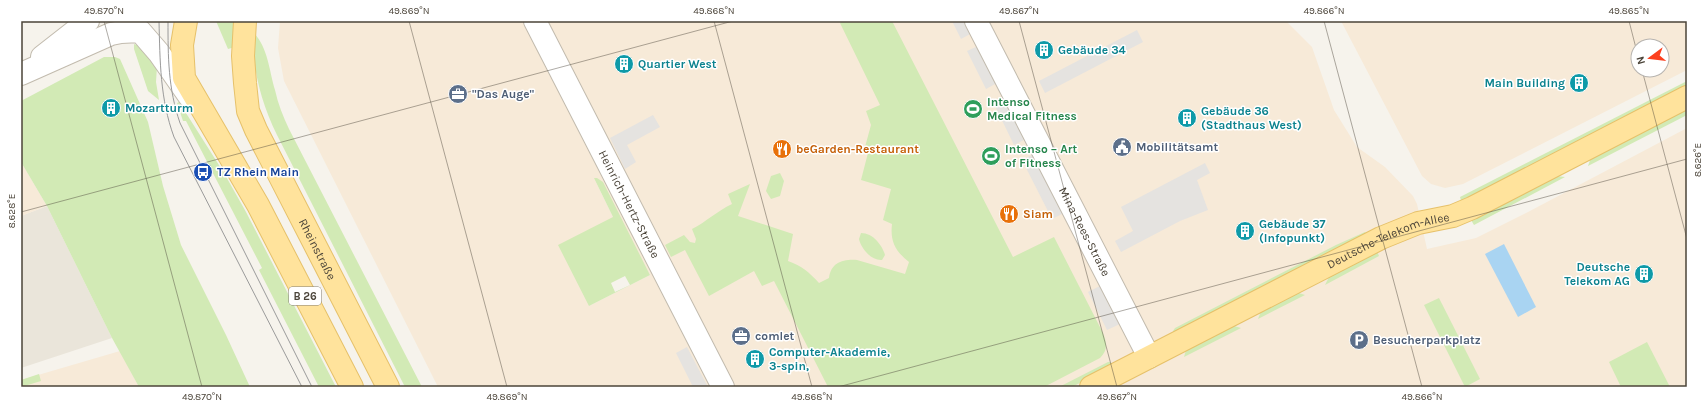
<svg xmlns="http://www.w3.org/2000/svg" width="1708" height="408" viewBox="0 0 1708 408" font-family="Karla,sans-serif">
  <rect width="100%" height="100%" fill="#f6f3ec"/>
  <polygon fill="#eae5da" points="47,206 112,338 21,368 21,216"/>
  <g fill="#f7ead8" fill-rule="evenodd">
    <path d="M280,21H1286L1312,47L1334,110L1357,147L1385,167L1413,196L1417,204L1427,249L1476,238L1528,212L1687,128V387H438L284,81L278,48ZM594,178L650,275L589,306L613,217Z"/>
    <path d="M1341,21H1687V70L1463,184L1445,188L1431,184L1422,176ZM1638,46H1662V70H1638Z"/>
    <polygon points="21,162 47,206 21,216"/>
    <polygon points="120,351 139,387 21,387 21,380"/>
  </g>
  <g fill="#d2eab5" fill-rule="evenodd">
    <polygon points="216,21 236,21 235,47 228,49"/>
    <path d="M843,21H892L1013,257L1054,237L1103,333C1107,343 1108,350 1100,358L1044,387H828L774,281L762,286L754,271L709,296L685,250L671,257L665,245L684,235L690,242L695,243L696,239L692,229C706,222 717,211 732,204L728,194L750,184L738,216L793,234L788,261C802,266 809,272 819,283L829,278C831,263 842,259 857,260L905,274L909,262C895,251 890,241 892,224L883,220L891,189L861,180L869,149L865,147L871,125L866,111L880,105L840,23Z"/>
    <path d="M253,32C268,47 269,70 275,90C278,104 283,116 289,129L422,387H405L277,135C261,102 252,68 253,32Z"/>
    <polygon points="134,44 142,47 157,66 156,82 159,100 148,91 134,49"/>
    <polygon points="104,57 115,57 120,59 148,122 163,186 181,245 226,335 250,387 139,387 112,338 47,206 21,162 21,101"/>
    <polygon points="1687,81 1687,88 1462,204 1460,197"/>
    <polygon points="179,102 224,173 246,212 336,387 319,387 259,270 262,268 186,121 183,121 177,103"/>
    <polygon points="1687,108 1687,115 1588,166 1590,160 1594,156"/>
    <polygon points="780,173 784,181 780,196 771,199 766,191 771,176"/>
    <polygon points="1557,176 1565,177 1474,225 1471,220"/>
    <path d="M594,178H597L603,182L650,275L589,306L558,245L613,217ZM625,276L630,285L615,292L611,283Z"/>
    <polygon points="1365,232 1368,235 1175,334 1173,331 1175,328 1336,245"/>
    <path d="M861,233C873,233 882,245 885,255L882,260C871,261 861,248 859,239Z"/>
    <polygon points="1377,251 1379,256 1325,285 1329,277"/>
    <polygon points="1299,293 1305,295 1258,319 1261,311 1293,294"/>
    <polygon points="1439,298 1480,379 1465,387 1424,305"/>
    <polygon points="1234,326 1241,328 1184,357 1186,350"/>
    <polygon points="1647,342 1670,387 1621,387 1609,362"/>
    <polygon points="1108,362 1110,362 1113,366 1072,387 1059,387"/>
    <polygon points="39,374 41,381 21,387 21,380"/>
  </g>
  <g fill="#e5e3e0">
    <polygon points="952,21 966,21 972,33 961,39"/>
    <polygon points="1137,30 1143,42 1045,93 1039,81"/>
    <polygon points="978,46 997,83 986,89 967,51"/>
    <polygon points="1005,96 1026,139 1014,145 993,102"/>
    <polygon points="653,115 660,127 627,145 636,162 625,169 610,138"/>
    <polygon points="1034,154 1064,213 1052,219 1022,160"/>
    <polygon points="1205,163 1210,173 1197,180 1208,210 1180,221 1121,252 1115,241 1133,231 1121,207"/>
    <polygon points="1100,286 1120,324 1107,330 1088,292"/>
    <polygon points="687,347 708,387 693,387 676,353"/>
  </g>
  <polygon fill="#a9d4f2" points="1504,244 1536,307 1518,317 1485,254"/>
  <g fill="none" stroke-linecap="round" stroke-linejoin="round">
    <defs>
      <g id="minor">
        <path id="s1" d="M535,21L723,387"/>
        <path id="s2" d="M976,21L1149,357"/>
        <polyline points="42,57 88,21"/>
        <polyline points="21,74 111,34 121,32 140,31 159,53 189,96"/>
      </g>
      <g id="major">
        <polyline points="186,21 182,45 184,78 258,205 352,387"/>
        <path id="s3" d="M245,21L243,56L245,83L248,111L256,130L388,387"/>
        <path id="s4" d="M1091,387L1381,238L1418,223L1453,216L1472,208L1687,97"/>
      </g>
    </defs>
    <use href="#minor" stroke="#c2bbae" stroke-width="24"/>
    <use href="#major" stroke="#e6c16a" stroke-width="24"/>
    <use href="#minor" stroke="#fff" stroke-width="22"/>
    <use href="#major" stroke="#ffe39c" stroke-width="22"/>
    <g stroke="#9a9a9a" stroke-width="1">
      <path d="M159,21C160,61 160,99 174,137L302,387"/>
      <path d="M168,21C168,57 168,88 180,123L312,387"/>
    </g>
  </g>
  <path fill="none" stroke="#4b4439" stroke-width="1" stroke-opacity="0.45" d="M104,21L202,387M409,21L507,387M714,21L812,387M1019,21L1117,387M1324,21L1422,387M1629,21L1638,56M1642,70L1687,239M21,212L733,21M838,387L1687,159"/>
  <defs>
    <symbol id="building-disc" viewBox="-11 -11 22 22"><circle r="9.5" fill="#0f9aa8" stroke="#fff"/><path d="M-4-6H4V6H1V3H-1V6H-4ZM-2.5-4.3h1.7v1.8h-1.7ZM.8-4.3h1.7v1.8H.8ZM-2.5-1h1.7V.8h-1.7ZM.8-1h1.7V.8H.8Z" fill="#fff"/></symbol>
    <symbol id="office-disc" viewBox="-11 -11 22 22"><circle r="9.5" fill="#5c6f8a" stroke="#fff"/><path d="M-6-3h4V-5.5h4V-3h4V5H-6ZM-1-4.5V-3h2v-1.5ZM-6 0V1H6V0Z" fill="#fff"/></symbol>
    <symbol id="stadium-disc" viewBox="-11 -11 22 22"><circle r="9.5" fill="#2e9e5b" stroke="#fff"/><path d="M0-5a6.5 5 0 1 0 0 10a6.5 5 0 1 0 0-10ZM-3.5-1.8h7v3.6h-7Z" fill="#fff"/></symbol>
    <symbol id="civic-disc" viewBox="-11 -11 22 22"><circle r="9.5" fill="#5c6f8a" stroke="#fff"/><path d="M-.6-6.5H3V-4.5H.6V-3L4-1V1h2V6H-6V1h2V-1L-.6-3ZM-1.2 2.5V6h2.4V2.5Z" fill="#fff"/></symbol>
    <symbol id="restaurant-disc" viewBox="-11 -11 22 22"><circle r="9.5" fill="#e8710a" stroke="#fff"/><path d="M-5-6h1v4h1v-4h1v4h1v-4h1v5L-1.5 .5V6h-2V.5L-5-1ZM5-6V6H3V1.5H1.5Q1.5-4 5-6Z" fill="#fff"/></symbol>
    <symbol id="bus-disc" viewBox="-11 -11 22 22"><circle r="9.5" fill="#1a4fb4" stroke="#fff"/><path d="M-5-6H5V4H4V6H2V4H-2V6H-4V4H-5ZM-3.5-4V0h7V-4ZM-3.5 1.2v1.5H-2V1.2ZM2 1.2v1.5H3.5V1.2Z" fill="#fff"/></symbol>
    <symbol id="parking-disc" viewBox="-11 -11 22 22"><circle r="9.5" fill="#5c6f8a" stroke="#fff"/><path d="M-3.5-5.5H1a3.5 3.5 0 0 1 0 7H-1V5.5H-3.5ZM-1-3.4V-.6H.8a1.4 1.4 0 0 0 0-2.8Z" fill="#fff"/></symbol>
  </defs>
  <g fill-rule="evenodd">
    <use href="#building-disc" x="1033" y="39" width="22" height="22"/>
    <use href="#building-disc" x="613" y="53" width="22" height="22"/>
    <use href="#building-disc" x="1568" y="72" width="22" height="22"/>
    <use href="#office-disc" x="447" y="83" width="22" height="22"/>
    <use href="#building-disc" x="100" y="97" width="22" height="22"/>
    <use href="#stadium-disc" x="962" y="98" width="22" height="22"/>
    <use href="#building-disc" x="1176" y="107" width="22" height="22"/>
    <use href="#civic-disc" x="1111" y="136" width="22" height="22"/>
    <use href="#restaurant-disc" x="771" y="138" width="22" height="22"/>
    <use href="#stadium-disc" x="980" y="145" width="22" height="22"/>
    <use href="#bus-disc" x="192" y="161" width="22" height="22"/>
    <use href="#restaurant-disc" x="998" y="203" width="22" height="22"/>
    <use href="#building-disc" x="1234" y="220" width="22" height="22"/>
    <use href="#building-disc" x="1633" y="263" width="22" height="22"/>
    <use href="#office-disc" x="730" y="325" width="22" height="22"/>
    <use href="#parking-disc" x="1348" y="329" width="22" height="22"/>
    <use href="#building-disc" x="744" y="348" width="22" height="22"/>
  </g>
  <g text-anchor="middle" stroke-width="3" stroke-linejoin="round" paint-order="stroke">
    <rect fill="#fff" stroke="#817c74" stroke-width="1" x="289" y="287" width="32" height="18" rx="3"/>
    <g font-size="11" font-weight="bold" fill="#4b4439">
      <text x="305" y="300">B 26</text>
    </g>
    <g font-size="12" font-weight="bold" fill="#0d838f" stroke="#fff" text-anchor="start">
      <text x="1058" y="54">Gebäude 34</text>
      <text x="638" y="68">Quartier West</text>
      <text x="1565" y="87" text-anchor="end">Main Building</text>
      <text x="125" y="112">Mozartturm</text>
      <text x="1201" y="115">Gebäude 36<tspan x="1201" dy="14">(Stadthaus West)</tspan></text>
      <text x="1259" y="228">Gebäude 37<tspan x="1259" dy="14">(Infopunkt)</tspan></text>
      <text x="1630" y="271" text-anchor="end">Deutsche<tspan x="1630" dy="14">Telekom AG</tspan></text>
      <text x="769" y="356">Computer-Akademie,<tspan x="769" dy="14">3-spin,</tspan></text>
    </g>
    <g font-size="12" font-weight="bold" fill="#4e5e75" stroke="#fff" text-anchor="start">
      <text x="472" y="98">"Das Auge"</text>
      <text x="1136" y="151">Mobilitätsamt</text>
      <text x="755" y="340">comlet</text>
      <text x="1373" y="344">Besucherparkplatz</text>
    </g>
    <g font-size="12" font-weight="bold" fill="#27864d" stroke="#fff" text-anchor="start">
      <text x="987" y="106">Intenso<tspan x="987" dy="14">Medical Fitness</tspan></text>
      <text x="1005" y="153">Intenso – Art<tspan x="1005" dy="14">of Fitness</tspan></text>
    </g>
    <g font-size="12" font-weight="bold" fill="#c56008" stroke="#fff" text-anchor="start">
      <text x="796" y="153">beGarden-Restaurant</text>
      <text x="1023" y="218">Siam</text>
    </g>
    <g font-size="12" font-weight="bold" fill="#164399" stroke="#fff" text-anchor="start">
      <text x="217" y="176">TZ Rhein Main</text>
    </g>
    <g font-size="12" fill="#4b4439" stroke="#fff">
      <text dy="4" stroke="none"><textPath href="#s1" startOffset="206">Heinrich-Hertz-Straße</textPath></text>
      <text dy="4" stroke="none"><textPath href="#s2" startOffset="237">Mina-Rees-Straße</textPath></text>
      <text dy="4" stroke="none"><textPath href="#s4" startOffset="332">Deutsche-Telekom-Allee</textPath></text>
      <text dy="4" stroke="none"><textPath href="#s3" startOffset="245">Rheinstraße</textPath></text>
    </g>
  </g>
  <rect width="1708" height="408" fill="none" stroke="#ffffff" stroke-width="44"/>
  <g transform="translate(1650 58) rotate(255)"><circle r="19" fill="#ffffff" stroke="#b7b4b0"/>
  <path d="M0-3L7 15L0 10L-7 15Z" fill="#fc3f1d"/>
  <text y="-6" font-size="11" font-weight="bold" text-anchor="middle" fill="#4b4439">N</text>
  </g>
  <rect x="22" y="22" width="1664" height="364" fill="none" stroke="#4b4439" stroke-width="1.5"/>
  <g font-size="10" text-anchor="middle" fill="#4b4439">
    <text x="104" y="14">49.870°N</text>
    <text x="409" y="14">49.869°N</text>
    <text x="714" y="14">49.868°N</text>
    <text x="1019" y="14">49.867°N</text>
    <text x="1324" y="14">49.866°N</text>
    <text x="1629" y="14">49.865°N</text>
    <text transform="translate(1697 160) rotate(-90)" y="4">8.626°E</text>
    <text transform="translate(11 211) rotate(-90)" y="4">8.628°E</text>
    <text x="202" y="400">49.870°N</text>
    <text x="507" y="400">49.869°N</text>
    <text x="812" y="400">49.868°N</text>
    <text x="1117" y="400">49.867°N</text>
    <text x="1422" y="400">49.866°N</text>
  </g>
</svg>
